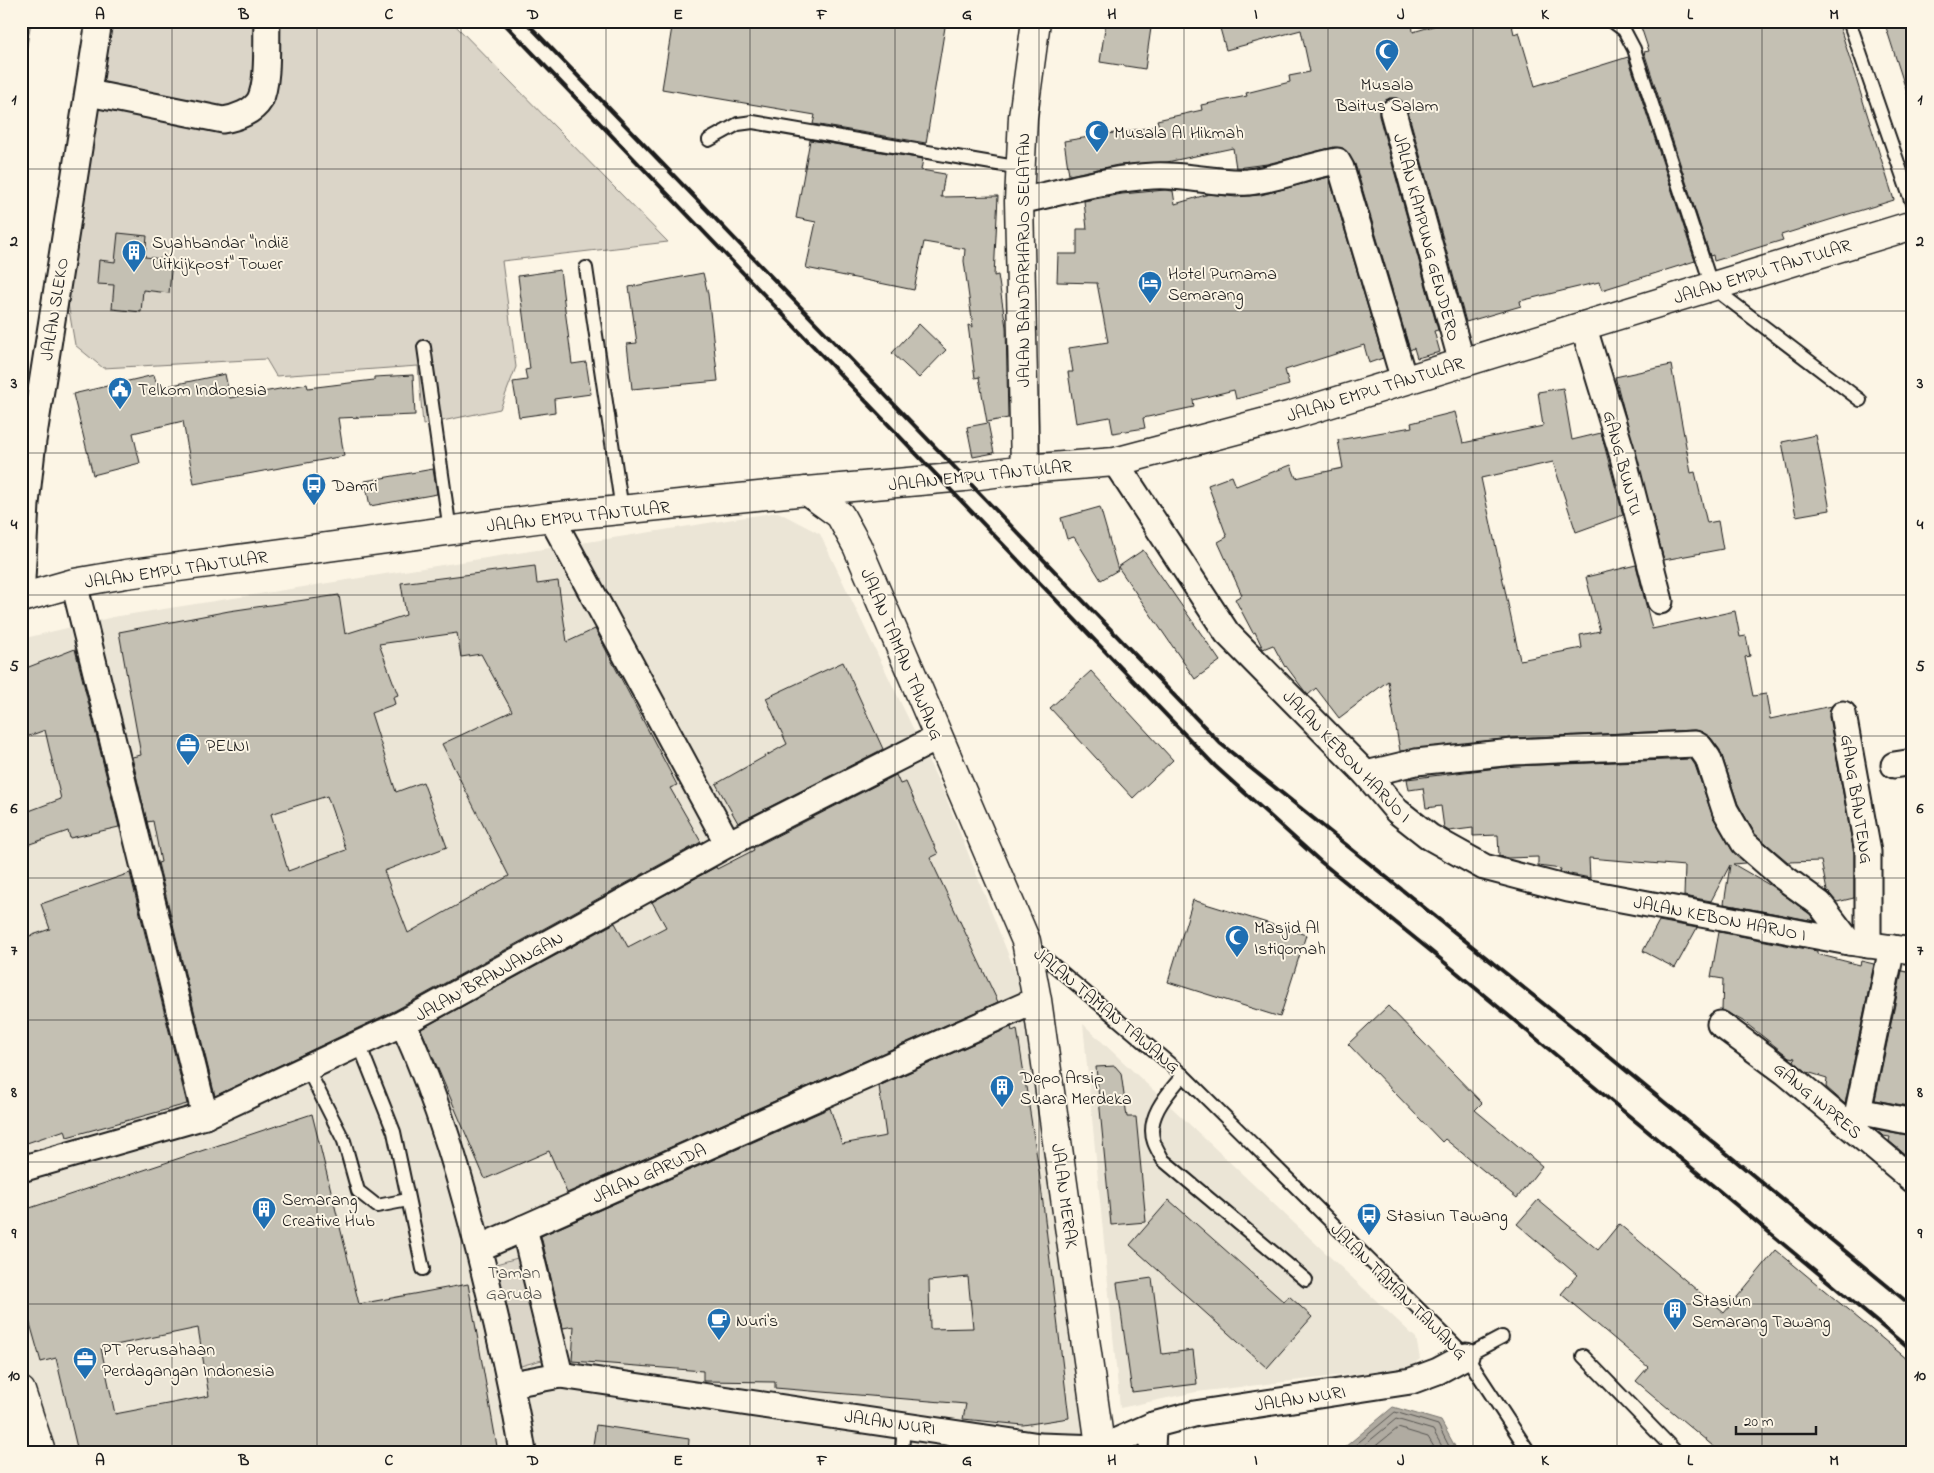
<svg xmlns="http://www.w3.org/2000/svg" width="1934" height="1473" viewBox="0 0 1934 1473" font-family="'Indie Flower',sans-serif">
  <rect width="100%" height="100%" fill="#fcf5e5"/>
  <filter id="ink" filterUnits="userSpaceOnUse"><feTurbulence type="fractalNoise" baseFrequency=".02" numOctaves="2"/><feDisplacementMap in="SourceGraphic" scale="10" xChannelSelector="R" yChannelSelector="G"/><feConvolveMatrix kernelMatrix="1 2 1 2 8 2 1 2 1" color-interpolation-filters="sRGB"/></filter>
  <g filter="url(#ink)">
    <g fill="#ebe5d6">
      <polygon points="778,512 820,534 945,795 1020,984 1048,1180 1052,1180 1086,1419 1082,1422 1086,1452 21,1452 21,639 113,617"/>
      <polygon points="1083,1024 1416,1338 1420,1359 1409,1368 1196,1392 1120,1408"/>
    </g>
    <g fill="#dbd5c8" stroke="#7c7872">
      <polygon points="112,21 451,21 668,242 502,261 516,367 500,409 423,425 418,366 276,376 266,359 103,368 75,345 68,304 97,94"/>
      <polygon points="528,1255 556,1356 517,1367 489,1266"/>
    </g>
    <g fill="#b0aba1" stroke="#75726c">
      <polygon points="21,21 31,21 21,83"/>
      <polygon points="1393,1407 1441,1421 1458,1452 1339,1452"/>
    </g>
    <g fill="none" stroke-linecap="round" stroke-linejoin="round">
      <g stroke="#575551" stroke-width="1">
        <polyline points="1347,1452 1395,1412 1438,1425 1452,1452"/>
        <polyline points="1356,1452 1396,1419 1433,1430 1445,1452"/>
        <polyline points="1368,1452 1398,1428 1428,1437 1437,1452"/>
      </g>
    </g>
    <g fill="#c4c0b3" stroke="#1c1c1c" fill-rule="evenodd">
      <polygon points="673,21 946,21 926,143 813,124 815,115 662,89"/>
      <polygon points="1106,21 1152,21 1145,69 1100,62"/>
      <polygon points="1218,21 1412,21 1413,32 1450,21 1511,21 1514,34 1519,32 1535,86 1628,57 1695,261 1602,290 1599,282 1520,301 1521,306 1466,322 1407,108 1403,102 1397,98 1389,98 1379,108 1379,116 1438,330 1434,331 1440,352 1417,358 1414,348 1410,350 1355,164 1343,148 1334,147 1267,164 1236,168 1233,148 1167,162 1118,165 1069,175 1064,141 1159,126 1157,120 1202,110 1201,105 1247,96 1246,93 1290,82 1289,76 1310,72 1301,30 1226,50"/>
      <polygon points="1639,21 1838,21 1894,200 1781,235 1783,240 1714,261 1713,255 1710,256 1644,52 1649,51"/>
      <polygon points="1884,21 1913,21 1913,95 1908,96"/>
      <polygon points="810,140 923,159 921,170 945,174 941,197 998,196 994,276 998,275 1006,327 1008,418 987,422 979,377 975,378 968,325 973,327 964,261 965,249 924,242 914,290 806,268 816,222 796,218"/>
      <polygon points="1329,177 1383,358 1369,363 1364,345 1285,370 1289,385 1236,399 1234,390 1193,400 1194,407 1143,418 1145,428 1113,433 1110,417 1076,423 1068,372 1073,372 1069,348 1108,342 1097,283 1057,282 1058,254 1077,254 1077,229 1087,229 1084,201 1122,194 1165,190 1173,191 1175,204 1209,194 1236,197 1261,195"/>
      <polygon points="118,233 147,236 145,257 172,260 169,293 143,290 141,312 112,309 114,285 97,284 99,260 115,262"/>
      <polygon points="560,270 572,364 586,362 591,394 554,399 555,412 519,417 513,382 527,380 525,370 530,369 518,276"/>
      <polygon points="703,273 708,294 718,381 632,389 627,344 637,343 629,287"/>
      <polygon points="919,324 946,350 919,378 892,353"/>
      <polygon points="1671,365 1691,473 1695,472 1707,523 1718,521 1723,549 1664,560 1615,377"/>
      <polygon points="225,374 230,398 307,384 308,388 374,380 374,377 413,375 415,415 338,418 344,456 194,484 183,421 133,433 140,463 93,475 73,394 154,375 158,388"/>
      <polygon points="1563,388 1572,440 1601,433 1623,515 1576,532 1553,462 1481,478 1520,660 1582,648 1580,635 1600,631 1586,577 1636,565 1652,629 1735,611 1740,637 1746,636 1750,656 1745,657 1753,696 1766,694 1770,719 1832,706 1829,717 1854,853 1854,898 1837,902 1827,891 1821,861 1788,862 1755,834 1738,804 1720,750 1711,738 1702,732 1694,730 1512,738 1400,751 1388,681 1339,718 1316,688 1308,695 1303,689 1286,666 1285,667 1273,645 1263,649 1255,632 1253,633 1235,599 1242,595 1218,542 1227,537 1208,485 1232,476 1236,486 1291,465 1296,478 1343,468 1338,440 1412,427 1411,423 1455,412 1463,443 1543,426 1538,392"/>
      <polygon points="988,423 994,453 973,457 967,427"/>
      <polygon points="1816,435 1830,510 1796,516 1782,442"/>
      <polygon points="433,469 437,494 370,506 365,481"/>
      <polygon points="1100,507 1118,570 1101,580 1074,537 1067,539 1061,518"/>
      <polygon points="1143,550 1220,661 1195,679 1118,567"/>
      <path d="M535,566L537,584L558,581L567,642L595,629L677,785L670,788L701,842L396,1010L215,1096L158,863L161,862L153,821L147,822L132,757L141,755L119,632L229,611L339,595L345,634L406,615L401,583ZM457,633L461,657L481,654L512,711L442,744L509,876L408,933L384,871L447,847L423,782L396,792L371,713L395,704L393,697L398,695L379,644ZM327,796L346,850L288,871L271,814Z"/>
      <polygon points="75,649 119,827 70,838 68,831 21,847 21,814 61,799 45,730 21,739 21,670"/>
      <polygon points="843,662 883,749 738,823 716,784 787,744 766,698"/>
      <polygon points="1091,671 1173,760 1133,798 1050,708"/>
      <polygon points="1691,759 1695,765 1713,817 1732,850 1745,863 1733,864 1773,887 1810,914 1815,921 1724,904 1730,865 1711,901 1684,896 1685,866 1589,858 1590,878 1560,872 1561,869 1538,866 1538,857 1508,858 1499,856 1498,835 1473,836 1473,828 1449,831 1444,828 1441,806 1426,808 1423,788 1409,790 1407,779 1514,766"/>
      <polygon points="896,775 900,784 906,782 938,854 930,858 998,1002 567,1193 549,1151 485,1179 421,1029 615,923 628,947 666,927 652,902 716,867 717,869 754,850 753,848"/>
      <polygon points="130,873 187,1104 67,1137 65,1130 21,1145 21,939 50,929 41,904"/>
      <polygon points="1193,900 1306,935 1280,1017 1168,982"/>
      <polygon points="1659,921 1697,928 1675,968 1643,951"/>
      <polygon points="1719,932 1817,951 1817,954 1860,965 1861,961 1874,964 1845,1104 1826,1087 1827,1078 1807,1072 1794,1061 1795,1058 1789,1057 1743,1021 1722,1010 1723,979 1711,977"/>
      <polygon points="1902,971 1913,973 1913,1107 1875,1100"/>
      <polygon points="1388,1006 1482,1103 1475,1110 1542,1166 1517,1198 1445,1139 1442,1142 1348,1044"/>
      <path d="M1011,1027L1012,1031L1017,1029L1039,1170L1069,1418L1023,1425L963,1419L966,1404L775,1388V1382L703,1381V1371L572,1361L574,1326L563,1328L541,1236L830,1108L842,1144L886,1136L879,1086ZM968,1277L973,1328L930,1329L929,1281Z"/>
      <polygon points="1115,1066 1121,1073 1127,1117 1136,1117 1146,1222 1111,1225 1096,1067"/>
      <path d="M312,1114L359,1304L468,1284L498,1452H78L56,1358L41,1362L21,1292V1211ZM198,1328L209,1396L115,1414L101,1348Z"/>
      <polygon points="1875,1129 1913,1136 1913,1161 1889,1141 1890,1137 1883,1136"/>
      <polygon points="1169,1200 1284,1302 1289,1296 1312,1317 1267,1368 1130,1245"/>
      <polygon points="1538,1200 1598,1250 1619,1224 1724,1313 1776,1250 1913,1364 1913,1452 1720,1452 1636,1381 1648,1367 1561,1294 1577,1275 1517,1224"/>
      <polygon points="1152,1278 1162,1354 1193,1350 1197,1384 1132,1392 1117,1283"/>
      <polygon points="596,1425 689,1439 688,1452 592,1452"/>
    </g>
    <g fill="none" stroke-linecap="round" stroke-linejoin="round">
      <defs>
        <g id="lane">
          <polyline points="1612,21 1624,30 1634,49 1712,287 1860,400"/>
          <polyline points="1849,21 1913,206"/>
          <polyline points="709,140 738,124 753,122 1021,168"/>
          <polyline points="586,268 622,510"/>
          <polyline points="424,347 450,531"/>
          <polyline points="1031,946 1183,1075 1450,1340 1466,1356 1529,1452"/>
          <polyline points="359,1044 394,1132 423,1269"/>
          <polyline points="307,1068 344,1141 358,1191 377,1206 408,1200"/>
          <path d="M1183,1075C1169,1092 1145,1117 1154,1142C1156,1148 1160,1154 1163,1160L1306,1280"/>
          <polyline points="1466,1356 1502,1337"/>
          <polyline points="1583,1356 1676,1452"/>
          <polyline points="902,1452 904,1424"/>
        </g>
        <g id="street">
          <path d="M89,93L223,120C236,118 253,112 260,100C269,81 266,42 267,21"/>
          <polyline points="1393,112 1462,363"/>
          <path d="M1019,201C1063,192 1109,178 1153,176C1185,174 1216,184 1248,182C1278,179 1307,166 1337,161L1341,168L1404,380"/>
          <polyline points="1583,325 1622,453 1660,601"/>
          <polyline points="1115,462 1227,633 1366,774 1397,811 1430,837 1484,867 1568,889 1849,942 1913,951"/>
          <polyline points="551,517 728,844"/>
          <polyline points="74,583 205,1116"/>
          <polyline points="21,598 26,504 33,441 99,21"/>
          <polyline points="1843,714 1868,852 1868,945"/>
          <polyline points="1894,765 1913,762"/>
          <polyline points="1366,774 1416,762 1513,752 1695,744 1700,747 1708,758 1725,810 1744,843 1783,877 1820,904 1849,942"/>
          <polyline points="1892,948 1858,1111 1913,1122"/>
          <path d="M403,1023C439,1102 463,1186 484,1271C499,1331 513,1391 523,1452"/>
          <polyline points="1720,1024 1785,1072 1913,1180"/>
          <polyline points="21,1169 205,1116 403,1023 728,844 937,738"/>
          <polyline points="524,1228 560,1375"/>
          <polyline points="479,1248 1037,1000"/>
          <polyline points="512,1384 560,1375 1040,1446 1101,1448 1153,1425 1194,1414 1411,1381 1438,1371 1466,1356"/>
          <polyline points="1152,1452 1153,1425"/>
        </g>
        <g id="secondary">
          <polyline points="1025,469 1019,201 1023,117 1036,21"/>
          <polyline points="807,491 964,477 1025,469 1115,462 1292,415 1913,225"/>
          <polyline points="21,1391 41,1452"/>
        </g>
        <polyline id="primary" points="21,598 74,583 126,574 551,517 807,491 840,515 857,546 1026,941 1037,1000 1101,1452"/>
      </defs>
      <use href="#lane" stroke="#1c1c1c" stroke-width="16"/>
      <use href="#street" stroke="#1c1c1c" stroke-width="29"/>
      <use href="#secondary" stroke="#1c1c1c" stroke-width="31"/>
      <use href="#primary" stroke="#1c1c1c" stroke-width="31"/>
      <use href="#lane" stroke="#fcf5e5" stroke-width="12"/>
      <use href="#street" stroke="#fcf5e5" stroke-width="25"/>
      <use href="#secondary" stroke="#fcf5e5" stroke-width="28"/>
      <use href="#primary" stroke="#fcf5e5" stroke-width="28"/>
      <g stroke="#1c1c1c" stroke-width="4">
        <polyline points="502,21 1215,766 1321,862 1432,952 1913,1352"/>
        <polyline points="525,21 1221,744 1612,1059 1913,1307"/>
      </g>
    </g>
  </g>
  <path fill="none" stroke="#1c1c1c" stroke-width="1" stroke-opacity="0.55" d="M172,21V1452M317,21V1452M461,21V1452M606,21V1452M750,21V1452M895,21V1452M1039,21V1452M1184,21V1452M1328,21V1452M1473,21V1452M1617,21V1452M1762,21V1452M21,169H1913M21,311H1913M21,453H1913M21,595H1913M21,736H1913M21,878H1913M21,1020H1913M21,1162H1913M21,1304H1913"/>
  <defs>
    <symbol id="mosque-pin" viewBox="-11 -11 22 30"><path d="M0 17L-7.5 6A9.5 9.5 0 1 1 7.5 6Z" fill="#1f6fb2" stroke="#fcf5e5"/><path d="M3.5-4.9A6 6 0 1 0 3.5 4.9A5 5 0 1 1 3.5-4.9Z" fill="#fff"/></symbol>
    <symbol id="building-pin" viewBox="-11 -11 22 30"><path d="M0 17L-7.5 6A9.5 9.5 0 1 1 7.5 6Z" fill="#1f6fb2" stroke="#fcf5e5"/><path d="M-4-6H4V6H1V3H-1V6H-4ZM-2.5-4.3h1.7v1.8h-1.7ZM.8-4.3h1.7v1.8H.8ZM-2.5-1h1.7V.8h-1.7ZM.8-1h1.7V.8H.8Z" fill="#fff"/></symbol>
    <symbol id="hotel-pin" viewBox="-11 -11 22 30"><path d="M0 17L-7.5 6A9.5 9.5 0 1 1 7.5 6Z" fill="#1f6fb2" stroke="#fcf5e5"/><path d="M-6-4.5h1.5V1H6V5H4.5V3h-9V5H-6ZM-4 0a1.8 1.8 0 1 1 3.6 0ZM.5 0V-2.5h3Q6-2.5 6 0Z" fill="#fff"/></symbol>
    <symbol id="civic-pin" viewBox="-11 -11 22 30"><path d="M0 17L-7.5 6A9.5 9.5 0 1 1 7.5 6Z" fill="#1f6fb2" stroke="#fcf5e5"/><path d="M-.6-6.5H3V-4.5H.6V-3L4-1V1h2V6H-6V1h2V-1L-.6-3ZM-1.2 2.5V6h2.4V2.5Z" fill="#fff"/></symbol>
    <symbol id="bus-pin" viewBox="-11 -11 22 30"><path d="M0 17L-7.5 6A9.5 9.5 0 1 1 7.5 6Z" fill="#1f6fb2" stroke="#fcf5e5"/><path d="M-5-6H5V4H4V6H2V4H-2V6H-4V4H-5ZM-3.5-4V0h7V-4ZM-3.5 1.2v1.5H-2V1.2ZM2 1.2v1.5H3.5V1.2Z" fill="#fff"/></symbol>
    <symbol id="office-pin" viewBox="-11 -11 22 30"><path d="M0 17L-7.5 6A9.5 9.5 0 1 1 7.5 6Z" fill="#1f6fb2" stroke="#fcf5e5"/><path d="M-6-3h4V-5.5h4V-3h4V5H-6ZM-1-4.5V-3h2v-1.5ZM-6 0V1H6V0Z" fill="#fff"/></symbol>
    <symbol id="cafe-pin" viewBox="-11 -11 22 30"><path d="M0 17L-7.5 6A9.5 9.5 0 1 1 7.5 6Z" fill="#1f6fb2" stroke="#fcf5e5"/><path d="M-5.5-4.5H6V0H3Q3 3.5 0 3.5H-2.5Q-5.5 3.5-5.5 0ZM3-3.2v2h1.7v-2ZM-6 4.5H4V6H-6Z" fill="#fff"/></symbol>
  </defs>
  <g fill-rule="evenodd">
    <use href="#mosque-pin" x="1373" y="37" width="28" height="38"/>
    <use href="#mosque-pin" x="1083" y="118" width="28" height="38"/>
    <use href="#building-pin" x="120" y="238" width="28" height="38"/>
    <use href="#hotel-pin" x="1136" y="269" width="28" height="38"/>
    <use href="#civic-pin" x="106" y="375" width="28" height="38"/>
    <use href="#bus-pin" x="300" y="471" width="28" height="38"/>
    <use href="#office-pin" x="174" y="731" width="28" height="38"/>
    <use href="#mosque-pin" x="1223" y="923" width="28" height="38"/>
    <use href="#building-pin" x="988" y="1073" width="28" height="38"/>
    <use href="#building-pin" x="250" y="1195" width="28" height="38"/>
    <use href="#bus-pin" x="1355" y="1201" width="28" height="38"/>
    <use href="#building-pin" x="1661" y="1296" width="28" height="38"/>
    <use href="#cafe-pin" x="705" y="1306" width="28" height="38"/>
    <use href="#office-pin" x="71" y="1345" width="28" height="38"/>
  </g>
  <g text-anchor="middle" stroke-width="4" stroke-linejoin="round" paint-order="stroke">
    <g font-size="18" fill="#1c1c1c" stroke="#fcf5e5" text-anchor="start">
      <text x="1387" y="90" text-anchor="middle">Musala<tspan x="1387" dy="21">Baitus Salam</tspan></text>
      <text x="1114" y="138">Musala Al Hikmah</text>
      <text x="152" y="248">Syahbandar "Indië<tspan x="152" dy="21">Uitkijkpost" Tower</tspan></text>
      <text x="1168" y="279">Hotel Purnama<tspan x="1168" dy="21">Semarang</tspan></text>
      <text x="138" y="395">Telkom Indonesia</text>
      <text x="332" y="491">Damri</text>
      <text x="206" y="751">PELNI</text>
      <text x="1254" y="933">Masjid Al<tspan x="1254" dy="21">Istiqomah</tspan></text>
      <text x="1020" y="1083">Depo Arsip<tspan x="1020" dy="21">Suara Merdeka</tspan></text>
      <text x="282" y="1205">Semarang<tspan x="282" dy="21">Creative Hub</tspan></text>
      <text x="1386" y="1221">Stasiun Tawang</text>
      <text x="1692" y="1306">Stasiun<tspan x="1692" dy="21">Semarang Tawang</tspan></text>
      <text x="736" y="1326">Nuri's</text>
      <text x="102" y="1355">PT Perusahaan<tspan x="102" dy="21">Perdagangan Indonesia</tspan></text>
    </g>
    <g font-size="18" fill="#1c1c1c" stroke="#fcf5e5">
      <text transform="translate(1427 237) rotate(75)" y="6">JALAN KAMPUNG GENDERO</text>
      <text transform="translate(1023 260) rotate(-90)" y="6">JALAN BANDARHARJO SELATAN</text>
      <text transform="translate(1762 271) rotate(-17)" y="6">JALAN EMPU TANTULAR</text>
      <text transform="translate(54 309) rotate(-81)" y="6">JALAN SLEKO</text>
      <text transform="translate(1375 389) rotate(-17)" y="6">JALAN EMPU TANTULAR</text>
      <text transform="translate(1623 463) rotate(75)" y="6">GANG BUNTU</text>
      <text transform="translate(980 475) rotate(-6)" y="6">JALAN EMPU TANTULAR</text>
      <text transform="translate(578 516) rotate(-6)" y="6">JALAN EMPU TANTULAR</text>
      <text transform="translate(176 569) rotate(-8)" y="6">JALAN EMPU TANTULAR</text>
      <text transform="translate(902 654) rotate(67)" y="6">JALAN TAMAN TAWANG</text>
      <text transform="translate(1347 756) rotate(46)" y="6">JALAN KEBON HARJO I</text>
      <text transform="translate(1857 799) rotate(81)" y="6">GANG BANTENG</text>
      <text transform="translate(1720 918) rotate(11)" y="6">JALAN KEBON HARJO I</text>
      <text transform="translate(489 976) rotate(-29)" y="6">JALAN BRANJANGAN</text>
      <text transform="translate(1107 1010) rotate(40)" y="6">JALAN TAMAN TAWANG</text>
      <text transform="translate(1818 1100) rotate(40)" y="6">GANG INPRES</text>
      <text transform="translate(649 1173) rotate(-24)" y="6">JALAN GARUDA</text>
      <text transform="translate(1065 1196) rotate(82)" y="6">JALAN MERAK</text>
      <text transform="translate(1399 1291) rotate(45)" y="6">JALAN TAMAN TAWANG</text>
      <text transform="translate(1300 1398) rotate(-9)" y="6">JALAN NURI</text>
      <text transform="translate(890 1422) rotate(8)" y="6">JALAN NURI</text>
    </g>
    <g font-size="18" fill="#555450" stroke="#fcf5e5">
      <text x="514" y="1278">Taman<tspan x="514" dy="21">Garuda</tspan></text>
    </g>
  </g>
  <rect width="1934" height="1473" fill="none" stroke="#fcf5e5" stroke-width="55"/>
  <path d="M1736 1426v8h80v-8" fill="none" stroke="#1c1c1c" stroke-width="2.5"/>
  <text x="1744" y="1426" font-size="15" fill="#1c1c1c" stroke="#fcf5e5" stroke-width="4" paint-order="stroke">20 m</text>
  <rect x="28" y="28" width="1878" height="1418" fill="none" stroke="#1c1c1c" stroke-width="2"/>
  <g font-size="16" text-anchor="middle" font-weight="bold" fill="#1c1c1c">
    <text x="100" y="19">A</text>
    <text x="244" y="19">B</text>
    <text x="389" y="19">C</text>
    <text x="533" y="19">D</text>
    <text x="678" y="19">E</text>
    <text x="822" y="19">F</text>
    <text x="967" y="19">G</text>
    <text x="1112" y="19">H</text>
    <text x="1256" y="19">I</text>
    <text x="1401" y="19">J</text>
    <text x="1545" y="19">K</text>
    <text x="1690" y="19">L</text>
    <text x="1834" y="19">M</text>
    <text x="14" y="104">1</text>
    <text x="1920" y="104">1</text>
    <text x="14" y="246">2</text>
    <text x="1920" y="246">2</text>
    <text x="14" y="388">3</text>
    <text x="1920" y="388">3</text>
    <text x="14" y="529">4</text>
    <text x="1920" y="529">4</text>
    <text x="14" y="671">5</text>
    <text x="1920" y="671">5</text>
    <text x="14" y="813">6</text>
    <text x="1920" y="813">6</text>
    <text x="14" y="955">7</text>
    <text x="1920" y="955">7</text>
    <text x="14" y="1097">8</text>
    <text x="1920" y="1097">8</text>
    <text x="14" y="1238">9</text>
    <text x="1920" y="1238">9</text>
    <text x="14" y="1380">10</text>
    <text x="1920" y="1380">10</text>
    <text x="100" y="1465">A</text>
    <text x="244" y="1465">B</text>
    <text x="389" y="1465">C</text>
    <text x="533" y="1465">D</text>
    <text x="678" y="1465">E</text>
    <text x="822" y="1465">F</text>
    <text x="967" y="1465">G</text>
    <text x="1112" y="1465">H</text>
    <text x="1256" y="1465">I</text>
    <text x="1401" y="1465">J</text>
    <text x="1545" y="1465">K</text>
    <text x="1690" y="1465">L</text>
    <text x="1834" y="1465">M</text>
  </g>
</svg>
